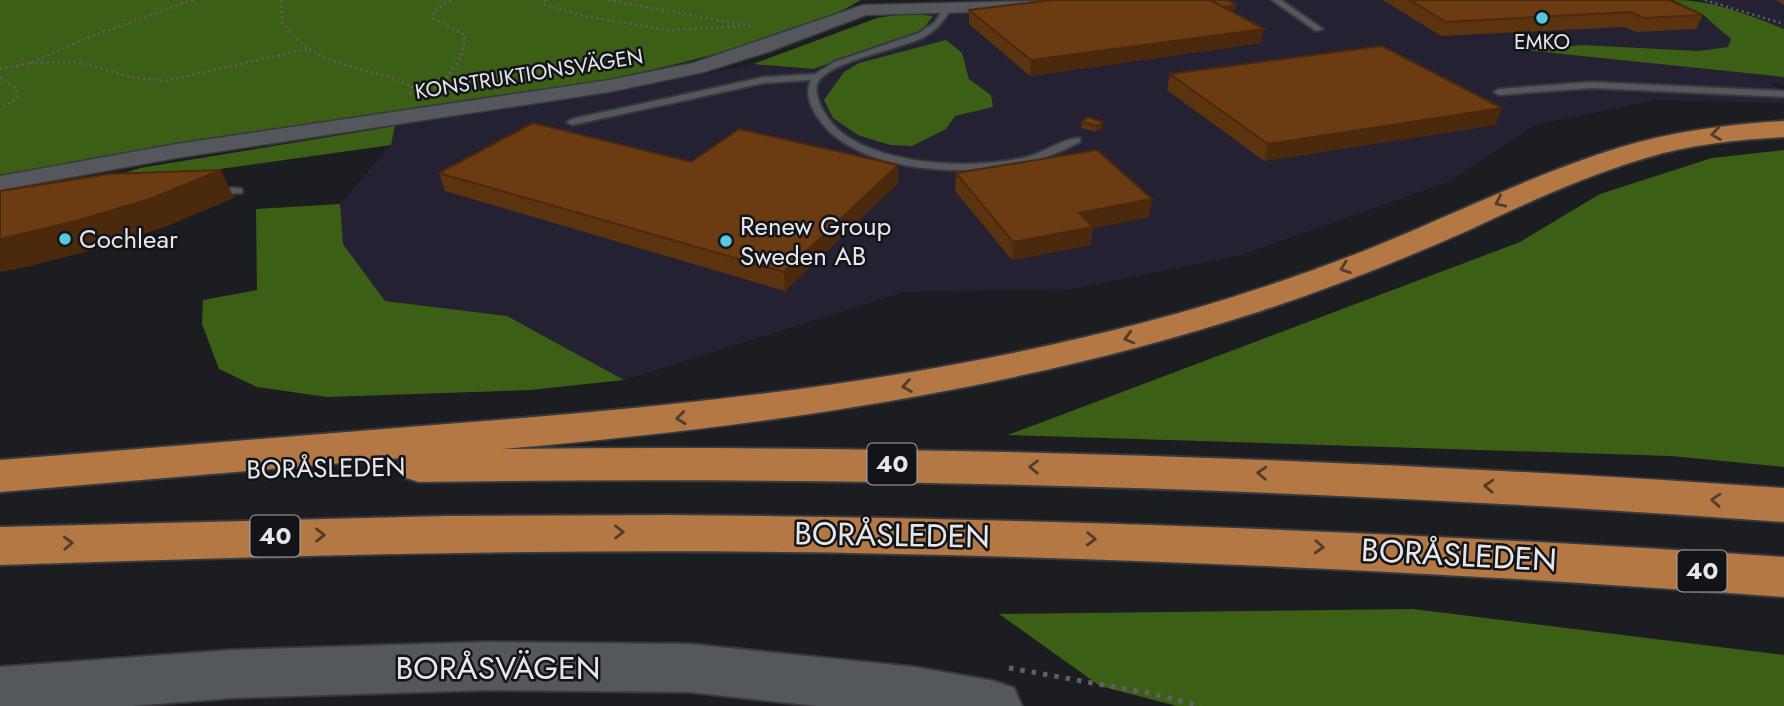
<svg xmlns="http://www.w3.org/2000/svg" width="1784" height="706" viewBox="0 0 1784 706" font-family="Jost,sans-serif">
  <rect width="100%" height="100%" fill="#1b1d21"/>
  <g fill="#242232" fill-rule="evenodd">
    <path d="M1027,0H1673L1718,25L1731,39L1728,47L1698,51L1583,45L1529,50L1784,77V84L1768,82L1784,92V103L1656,100L1535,125L1448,182L1238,256L1072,289L904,292L624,380L507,316L385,301L343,244L340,204L391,145L395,126L663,82L753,64L813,69L922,31L933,16L937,2ZM946,40L968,71L969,79L991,95L992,107L955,116L859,63Z"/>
    <polygon points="1697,0 1784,0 1784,29 1740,11"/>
  </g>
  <g fill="#3c5f16">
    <path d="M0,0H861C840,13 815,22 791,30C719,56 646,72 571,87L0,179Z"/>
    <path d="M1673,0C1713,0 1747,14 1784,29V77L1524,50L1583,45L1698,51L1728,47L1731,39L1702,14Z"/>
    <polygon points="907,13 933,16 922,31 813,69 753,64 877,18"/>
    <polygon points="946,40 962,53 969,79 991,95 993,107 955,116 946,129 912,146 890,145 858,135 833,118 824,100 844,72 859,63"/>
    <polygon points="395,126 391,145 127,182 109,178 140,168"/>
    <polygon points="1784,150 1784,467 1671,456 1008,435 1520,242 1600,194 1712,158"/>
    <polygon points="340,204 343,244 385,301 507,316 624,380 530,390 327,397 257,387 219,369 202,324 203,300 257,290 256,209"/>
    <polygon points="1413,609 1784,655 1784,706 1177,706 1100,686 999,614"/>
  </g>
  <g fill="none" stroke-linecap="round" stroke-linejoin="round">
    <defs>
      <g id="lane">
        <polygon points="1272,0 1281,0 1323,29 1316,31"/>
        <path d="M945,6L952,8C944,21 936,31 922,38C900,49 824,62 817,85C815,92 819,104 823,110C833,129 848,139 867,147C912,166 983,169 1030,156C1044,152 1067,137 1080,138V142C1059,153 1037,161 1014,166C955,176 850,171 816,115C810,105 805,91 811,80L764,83L572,125L567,122L572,119L764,77L815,74L834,62L919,33L935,22Z"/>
        <polygon points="1592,82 1784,91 1784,97 1592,88 1499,95 1494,92 1499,89"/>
        <polygon points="238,188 242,189 242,193 213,194 207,191 213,188"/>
      </g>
      <polygon id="street" points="1067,0 1059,5 972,12 866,15 768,52 704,72 609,92 176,158 0,190 0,176 176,144 609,80 693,63 863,5"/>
      <polygon id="secondary" points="488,642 689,644 915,667 994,681 1014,688 1022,706 817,706 689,692 488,690 231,698 133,706 0,706 0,667 231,650"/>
      <g id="highway">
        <path d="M1784,121V137C1737,140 1691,144 1646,158C1584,176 1525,204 1467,231C1399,261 1331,288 1261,311C1015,391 759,427 501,449C930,444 1357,459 1784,488V522C1329,489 875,475 419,482L403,477L397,466L402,458L0,492V460C140,449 281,437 421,426C644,409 867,389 1085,337C1180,315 1275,286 1366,250C1451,216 1533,174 1621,147C1675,131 1729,124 1784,121Z"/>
        <path d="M669,515C1042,518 1413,532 1784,557V597C1489,575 1193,560 897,554C598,547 299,555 0,565V527L446,516Z"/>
      </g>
    </defs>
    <use href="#lane" stroke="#37393c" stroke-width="4"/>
    <use href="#street" stroke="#37393c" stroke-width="3"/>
    <use href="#secondary" stroke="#37393c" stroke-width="4"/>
    <use href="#highway" stroke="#37393c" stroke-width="4"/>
    <g stroke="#5e6064" stroke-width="2.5" stroke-dasharray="2 3.5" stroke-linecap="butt">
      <path d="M281,0L282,22C291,31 298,42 309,49C340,69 379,70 412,86L410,96"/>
      <polyline points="546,0 543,4 583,16 668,30 744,26"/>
      <polyline points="608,0 751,26"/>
      <polyline points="1705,0 1784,24"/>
      <polyline points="30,63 77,62 132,77 164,81 308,49"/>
      <polyline points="0,69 30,63 94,35 193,0"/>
      <polyline points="0,77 17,89 17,98 0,109"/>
      <polyline points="412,86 442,88"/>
      <polyline points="440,87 461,57 465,35 432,18 436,9 451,0"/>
    </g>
    <polyline stroke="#5e6064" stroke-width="5" stroke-dasharray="4.5 7" stroke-linecap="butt" points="1009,668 1149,693 1201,706"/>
    <use href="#lane" fill="#54575b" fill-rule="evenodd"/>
    <use href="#street" fill="#54575b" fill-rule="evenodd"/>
    <use href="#secondary" fill="#54575b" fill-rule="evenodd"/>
    <use href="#highway" fill="#b37844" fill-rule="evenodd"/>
  </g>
  <g fill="#5c330f">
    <polygon points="1383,0 1669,0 1703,15 1696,29 1636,32 1624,27 1441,36"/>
    <polygon points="1776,0 1784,0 1784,5"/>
    <polygon points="969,10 1235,10 1231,11 1261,43 1030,76 969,24"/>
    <polygon points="1170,74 1502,108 1495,125 1264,161 1167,90"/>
    <polygon points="1082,122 1103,122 1102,128 1096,132 1081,128"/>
    <polygon points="691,162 898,165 898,183 785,291 445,191 439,173"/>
    <polygon points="956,173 1152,199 1149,217 1093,228 1090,245 1012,260 955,191"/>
  </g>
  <g fill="#4b290d">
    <polygon points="1236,5 1235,10 1207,13 1208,8"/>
    <polygon points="1264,29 1261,43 1030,76 1031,60"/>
    <polygon points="1502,108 1495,125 1264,161 1268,144"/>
    <polygon points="1103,122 1102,128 1096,132 1097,126"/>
    <polygon points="898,165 898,183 785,291 784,272"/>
    <polygon points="221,170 234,198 165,227 93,250 22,268 0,272 0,239"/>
    <polygon points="1152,199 1149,217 1093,228 1090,245 1012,260 1013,242 1079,213"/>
  </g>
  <g fill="#6b3b12" stroke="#4b290d" stroke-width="2">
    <polygon points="1052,0 1211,0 1264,29 1031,60 969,10"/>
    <polygon points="1211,0 1227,0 1236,5 1223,7"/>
    <polygon points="1410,0 1669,0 1703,15 1643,18 1631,12 1446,22"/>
    <polygon points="1382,46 1502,108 1268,144 1170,74"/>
    <polygon points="1088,117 1103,122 1097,126 1082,122"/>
    <polygon points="533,123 691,162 739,129 898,165 784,272 439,173"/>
    <polygon points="1097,150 1152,199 1079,213 1093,227 1013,242 956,173"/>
    <polygon points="221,170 150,199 76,221 0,239 0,191 109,174"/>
  </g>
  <defs><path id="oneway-chevron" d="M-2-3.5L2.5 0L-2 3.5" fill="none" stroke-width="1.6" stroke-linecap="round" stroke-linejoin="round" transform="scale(1.75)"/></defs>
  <g stroke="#523c2a">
    <use href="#oneway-chevron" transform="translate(1716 134) rotate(172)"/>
    <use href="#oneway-chevron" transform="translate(1500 202) rotate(155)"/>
    <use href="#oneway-chevron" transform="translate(1345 268) rotate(160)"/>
    <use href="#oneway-chevron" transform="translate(1129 338) rotate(165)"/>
    <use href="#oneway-chevron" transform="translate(907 386) rotate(171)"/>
    <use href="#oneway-chevron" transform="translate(681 418) rotate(174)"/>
    <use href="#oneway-chevron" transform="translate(1034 467) rotate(-179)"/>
    <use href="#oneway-chevron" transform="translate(1262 473) rotate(-177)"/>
    <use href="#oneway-chevron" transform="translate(1489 486) rotate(-177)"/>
    <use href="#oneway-chevron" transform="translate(1716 500) rotate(-176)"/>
    <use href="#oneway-chevron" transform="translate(619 532)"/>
    <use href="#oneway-chevron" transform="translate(320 535) rotate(-1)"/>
    <use href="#oneway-chevron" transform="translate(1091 539) rotate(2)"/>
    <use href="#oneway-chevron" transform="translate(68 543) rotate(-2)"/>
    <use href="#oneway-chevron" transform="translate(1319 547) rotate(3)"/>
  </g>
  <g fill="#56c9e0" stroke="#121418" stroke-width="2.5">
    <circle cx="1542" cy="18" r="7"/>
    <circle cx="65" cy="239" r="7"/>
    <circle cx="726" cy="241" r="7"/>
  </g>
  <g text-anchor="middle" stroke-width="5" stroke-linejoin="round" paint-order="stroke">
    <g font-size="21" fill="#e5e7ea" stroke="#121418">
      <text x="1542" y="49">EMKO</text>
    </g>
    <g font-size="21" fill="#e5e7ea" stroke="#121418">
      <text transform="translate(529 74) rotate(-9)" y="7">KONSTRUKTIONSVÄGEN</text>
    </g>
    <g fill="#121418" stroke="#a6a8ab" stroke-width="2">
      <rect x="867.5" y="443.5" width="49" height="41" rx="5"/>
      <rect x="250.5" y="515.5" width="49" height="41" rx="5"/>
      <rect x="1677.5" y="550.5" width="49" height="41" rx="5"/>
    </g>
    <g font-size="24" font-weight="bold" fill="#e5e7ea">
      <text x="892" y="472">40</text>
      <text x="275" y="544">40</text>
      <text x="1702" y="579">40</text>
    </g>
    <g font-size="26" fill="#e5e7ea" stroke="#121418" text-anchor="start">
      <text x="740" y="235">Renew Group<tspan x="740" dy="30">Sweden AB</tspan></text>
      <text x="79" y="248">Cochlear</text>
    </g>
    <g font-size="26" fill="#e5e7ea" stroke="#121418">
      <text transform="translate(326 468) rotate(-1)" y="9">BORÅSLEDEN</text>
    </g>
    <g font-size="32" fill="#e5e7ea" stroke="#121418">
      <text transform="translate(892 535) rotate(1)" y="11">BORÅSLEDEN</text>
      <text transform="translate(1459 555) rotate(3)" y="11">BORÅSLEDEN</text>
      <text x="498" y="679">BORÅSVÄGEN</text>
    </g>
  </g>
</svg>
